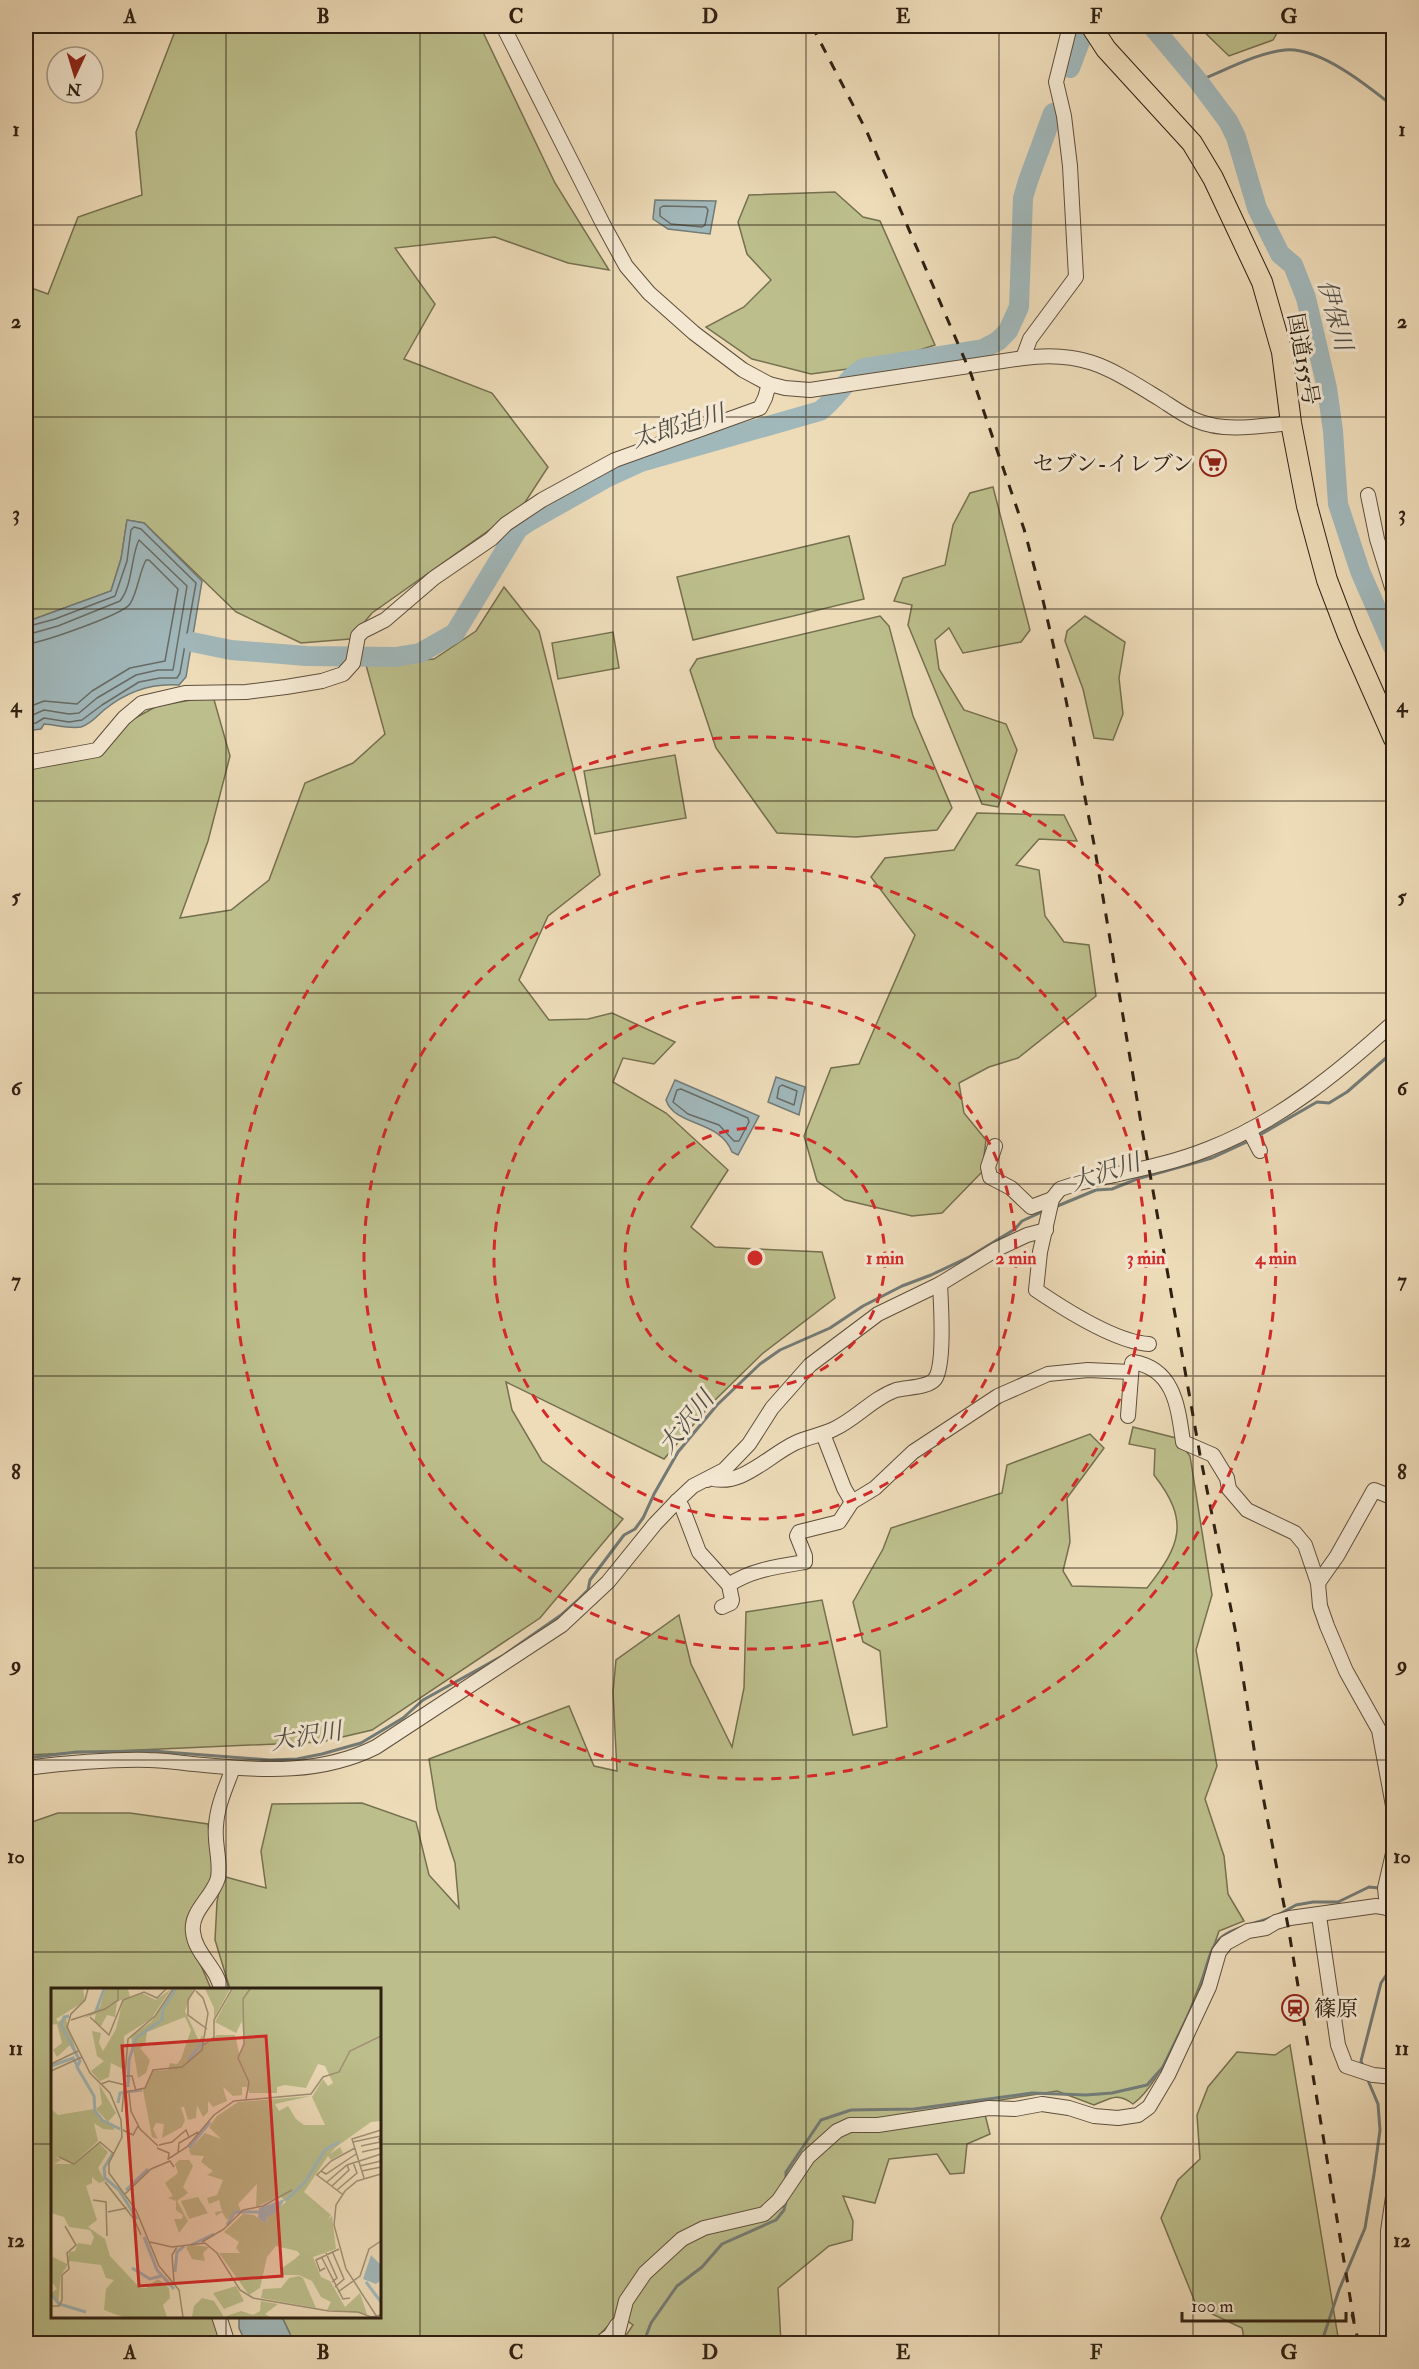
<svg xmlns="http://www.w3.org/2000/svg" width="1419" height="2369" viewBox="0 0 1419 2369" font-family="'IM FELL Double Pica','Noto Serif JP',serif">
  <rect width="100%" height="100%" fill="#eedcb9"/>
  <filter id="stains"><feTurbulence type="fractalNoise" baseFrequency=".00333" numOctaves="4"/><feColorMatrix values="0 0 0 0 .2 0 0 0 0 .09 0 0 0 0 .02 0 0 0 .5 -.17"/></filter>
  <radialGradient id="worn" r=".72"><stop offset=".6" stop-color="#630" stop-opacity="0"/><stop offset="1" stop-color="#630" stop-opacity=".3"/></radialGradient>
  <g fill="#bcbf8c" stroke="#75704f" stroke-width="1.5">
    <polygon points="177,26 480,26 555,183 609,270 568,263 495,237 395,248 435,304 404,359 492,393 548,467 522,507 372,613 350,639 301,643 236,612 144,523 127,520 121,559 111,591 26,622 26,286 48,294 78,217 142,195 136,132"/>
    <polygon points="1198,26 1281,26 1273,40 1229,56"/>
    <polygon points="835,192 863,217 880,221 935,345 870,366 811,374 752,359 706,327 744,307 771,280 747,254 738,222 749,195"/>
    <polygon points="993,487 1030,630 1021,642 963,653 949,628 935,640 939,669 964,710 1006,724 1017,750 998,807 982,804 908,625 912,605 894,601 903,578 945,565 953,525 970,493"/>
    <polygon points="849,536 864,599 693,640 677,577"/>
    <polygon points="504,587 539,631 600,875 548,916 519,980 549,1020 588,1019 612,1013 675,1042 654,1064 623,1058 613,1082 666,1113 728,1170 691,1227 715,1247 822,1252 835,1298 762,1354 712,1403 664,1459 506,1382 512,1410 542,1461 623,1519 540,1618 372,1730 321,1742 26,1755 26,766 100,754 128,722 157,706 213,696 230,756 208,841 180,918 231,910 269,880 305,783 353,763 385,734 366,665 434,659 476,631"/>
    <polygon points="880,616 889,626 913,716 952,808 937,830 856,837 777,833 716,748 690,670 697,659"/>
    <polygon points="1085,616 1125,642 1119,678 1123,714 1113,740 1094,738 1083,689 1065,641 1067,631"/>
    <polygon points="613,632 619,668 558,679 552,643"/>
    <polygon points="675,755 686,818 595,834 584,771"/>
    <polygon points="977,813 1064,815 1077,841 1039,839 1016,865 1039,870 1045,916 1064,942 1089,945 1096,996 1018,1058 989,1067 959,1083 964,1113 986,1140 982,1172 942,1213 912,1216 845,1200 817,1181 804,1136 831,1068 859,1064 915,935 871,877 885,858 954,850"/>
    <path d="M1133,1427L1176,1438L1190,1456L1212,1595L1196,1650L1217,1766L1205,1799L1224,1856L1228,1894L1244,1921L1219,1931C1204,1974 1168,2079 1133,2104C1118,2092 1111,2098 1094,2105L1057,2091L982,2103L990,2134L967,2144L964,2173L950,2174L937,2154L889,2159L875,2203L843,2196L853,2221L852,2240L829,2246L778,2288L781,2343H621L633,2325L619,2315L596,2338L583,2343H290L291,2336L282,2317L380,2316V1990L230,1989L215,1940L217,1902L222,1876L266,1888L261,1851L272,1804L362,1803L416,1822L429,1875L459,1908L455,1863L437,1809L429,1759L569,1706L594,1766L617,1771L613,1692L616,1660L679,1615L691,1664L732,1747L744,1688L746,1612L822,1600L853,1735L887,1727L880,1651L863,1642L853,1602L883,1549L891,1528L1002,1493L1007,1465L1090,1434L1104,1448L1067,1498L1070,1542L1063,1571L1072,1586L1147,1588C1181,1545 1190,1521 1154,1475L1155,1449L1129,1444Z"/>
    <polygon points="58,1813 130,1813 208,1824 214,1877 198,1901 197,1956 211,1989 52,1990 52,2316 216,2317 224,2343 26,2343 26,1824"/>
    <polygon points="1290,2045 1339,2343 1245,2343 1242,2328 1197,2307 1161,2218 1178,2180 1200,2159 1197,2115 1208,2087 1237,2052 1275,2055"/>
  </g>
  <g fill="#a1b8bb" stroke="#737b77" stroke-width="1.5">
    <polygon points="655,200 716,201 710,234 668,229 653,219"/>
    <path d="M127,520L144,523L202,581L186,677L179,685C151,683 126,692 104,710C97,716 91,724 81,727C69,729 57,725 44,724L41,729L26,731V622L111,591L121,559Z"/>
    <polygon points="776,1077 805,1087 799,1115 768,1102"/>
    <path d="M675,1080L759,1116L738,1155L732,1152C719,1119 675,1127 666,1100Z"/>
    <polygon points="239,2317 282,2317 291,2336 290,2343 246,2343 239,2328"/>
  </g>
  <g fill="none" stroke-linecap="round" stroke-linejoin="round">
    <g stroke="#686c66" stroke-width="1.5">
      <polygon points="663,206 706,207 708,210 705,225 702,227 671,224 660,216 660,208"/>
      <polyline points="26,627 55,619 115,596 127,561 131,530 134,527 141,529 196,583 180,673 177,678 160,678 139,682 102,705 82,720 69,722 44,718 36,723 26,725"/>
      <path d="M26,635L58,626L120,601C133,585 131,555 139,540L187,586L173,670H158L136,675L97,698L79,713L69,714L44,710L26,718"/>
      <path d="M26,644C41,643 122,615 130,604C138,591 139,573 146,560H149L178,589L165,661L130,668L92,691L77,704L44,701L26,708"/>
      <polygon points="782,1085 797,1091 794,1105 777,1098 779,1087"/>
      <polygon points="681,1089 748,1118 749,1122 739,1141 734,1141 719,1125 688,1114 673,1102 677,1090"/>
    </g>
    <g stroke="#737b77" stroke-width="3">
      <path d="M1198,81C1226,70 1256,53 1285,50C1320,47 1368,86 1394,107"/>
      <polyline points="1258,1136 1317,1102 1329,1103 1347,1092 1394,1051"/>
      <polyline points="1055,1207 1096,1190 1112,1189 1137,1179 1212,1158 1249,1141"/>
      <polyline points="26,1758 77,1752 152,1751 270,1760 297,1759 322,1754 361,1743 403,1718 423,1700 504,1655 561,1615 579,1599 588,1590 590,1580 624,1535 635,1529 643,1518 654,1494 678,1452 717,1405 760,1364 780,1350 830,1328 863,1306 902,1286 931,1275 969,1257 1015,1229 1022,1221 1046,1210"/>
      <polyline points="1276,1916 1296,1905 1313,1902 1338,1902 1369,1887 1380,1888"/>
      <path d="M1198,1995C1216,1934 1209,1937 1270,1918"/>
      <polyline points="1363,2066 1361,2061 1381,1983 1391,1968"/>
      <polyline points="786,2179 786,2172 821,2120 851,2110 914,2109 1032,2093 1086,2095 1112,2093 1147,2085 1163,2067 1195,2001"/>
      <polyline points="643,2344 651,2323 677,2286 702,2267 722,2244 776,2220 784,2210 786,2201"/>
      <polyline points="1321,2344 1339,2290 1365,2228 1374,2174 1380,2130 1378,2104 1367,2078"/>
    </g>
    <g stroke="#a1b8bb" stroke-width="20">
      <polyline points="1152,26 1198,81 1228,121 1236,137 1257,208 1280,254 1293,265 1306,298 1327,388 1333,431 1338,504 1360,571 1394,649"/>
      <polyline points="1070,68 1083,34"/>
      <path d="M192,642L231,650L306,656L395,657L420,653L455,633L518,529L528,522L606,478L641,462L820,411C837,399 847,377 864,368L983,349L998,341L1008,331L1019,307L1023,198L1028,181L1053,113"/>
    </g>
    <defs>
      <g id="minor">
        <path d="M503,26L603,224L626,266L649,293L694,333L743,370L769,384L785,388L810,390L1023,358C1084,350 1109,368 1160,399C1171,406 1183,415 1195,420C1225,433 1260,426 1291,423"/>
        <polyline points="1023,358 1030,339 1076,277 1070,166 1064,116 1056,82 1070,26"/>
        <polyline points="1368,495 1377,539 1394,594"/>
        <polyline points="26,763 97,750 124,718 142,703 185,693 246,692 286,687 322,681 343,674 353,663 358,636 363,631 385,620 434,578 491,539 506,524 542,500 615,460 760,408 765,398 769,384"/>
        <polyline points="1249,1130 1260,1151"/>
        <path d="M995,1146L988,1167L990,1177L1011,1188L1031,1207L1052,1199L1060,1189L1075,1184C1119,1173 1166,1166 1208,1149C1278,1122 1339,1072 1394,1022"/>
        <path d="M1052,1199L1040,1252L1036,1290C1064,1309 1115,1342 1149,1344"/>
        <path d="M1133,1362C1175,1369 1178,1408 1183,1442L1213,1455L1227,1478L1229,1489L1247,1510L1295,1533L1305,1545L1318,1583L1320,1606L1327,1626L1346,1671L1379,1730L1394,1811"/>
        <polyline points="1128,1416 1132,1363"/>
        <polyline points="823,1434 844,1488 852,1502 875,1488 913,1452 998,1396 1048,1374 1088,1370 1131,1372"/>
        <path d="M707,1480L710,1478C741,1488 769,1455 795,1443C808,1437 822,1435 834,1429C856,1419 873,1398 896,1390C907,1387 928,1388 935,1379C945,1365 941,1303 940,1284"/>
        <polyline points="677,1501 682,1507 699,1552 729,1585"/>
        <polyline points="1318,1583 1337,1556 1374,1490 1394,1498"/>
        <path d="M722,1607L731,1603L732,1600L729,1585C750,1570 780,1566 805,1562V1556L797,1536L799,1532L839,1522L852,1502"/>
        <path d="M26,1768C67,1763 108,1759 149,1760C168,1760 186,1764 204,1765C263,1771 322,1774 376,1747L562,1625L608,1582L655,1524L677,1501L693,1486L724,1470L749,1444L772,1408L810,1365L878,1314L940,1284L997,1249L1027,1235L1046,1230"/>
        <polyline points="1387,1908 1385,1888 1394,1849"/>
        <polyline points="1319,1916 1338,2045 1346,2066 1373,2075 1394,2077"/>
        <path d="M221,1990C218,1968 195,1954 193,1932C190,1911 213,1897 218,1878C221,1861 214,1843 216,1826C217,1806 226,1787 233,1768"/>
        <polyline points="219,2316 228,2344"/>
        <polyline points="599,2344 610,2336 617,2325"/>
        <polyline points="615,2344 626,2301 645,2273 682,2239 704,2228 764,2214 779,2200 808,2157 837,2131 850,2125 878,2125 989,2108 1015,2109 1042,2104 1069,2108 1094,2116 1118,2118 1138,2115 1149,2107 1168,2075 1209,1987 1219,1952 1226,1943 1248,1931 1266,1928 1276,1922 1290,1918 1376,1906 1394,1909"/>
        <polyline points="1387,2344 1388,2231 1394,2190"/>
      </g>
      <polyline id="highway" points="1091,26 1106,49 1192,143 1213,178 1262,282 1282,352 1291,423 1307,506 1327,580 1348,635 1394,739"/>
    </defs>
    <use href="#minor" stroke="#5e4f3c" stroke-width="16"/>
    <use href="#highway" stroke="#2e2012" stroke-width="22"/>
    <use href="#minor" stroke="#f4e8d2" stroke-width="14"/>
    <use href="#highway" stroke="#eedcb9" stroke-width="20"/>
    <g stroke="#2e2012" stroke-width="3" stroke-dasharray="10 10" stroke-linecap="butt">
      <polyline points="812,26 867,132 971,374 1024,529 1042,596 1066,700 1094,844 1142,1129 1200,1455 1237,1639 1255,1755 1288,1926 1354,2321"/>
      <polyline points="1352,2314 1359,2344"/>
    </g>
  </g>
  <path fill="none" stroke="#2e2012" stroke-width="1.5" stroke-opacity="0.55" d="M226,26V1990M420,26V2344M613,26V2344M806,26V2344M999,26V2344M1193,26V2344M26,225H1394M26,417H1394M26,609H1394M26,801H1394M26,993H1394M26,1184H1394M26,1376H1394M26,1568H1394M26,1760H1394M26,1952H1394M26,2144H52M380,2144H1394M226,2316V2344"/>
  <g fill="none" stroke="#d62828" stroke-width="3" stroke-dasharray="10 8">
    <circle cx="755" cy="1258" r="130"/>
    <circle cx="755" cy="1258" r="261"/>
    <circle cx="755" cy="1258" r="391"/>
    <circle cx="755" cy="1258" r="521"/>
  </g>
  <defs>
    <symbol id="supermarket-ring" viewBox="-11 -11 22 22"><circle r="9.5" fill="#f4e8d2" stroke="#8f2418" stroke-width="1.5"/><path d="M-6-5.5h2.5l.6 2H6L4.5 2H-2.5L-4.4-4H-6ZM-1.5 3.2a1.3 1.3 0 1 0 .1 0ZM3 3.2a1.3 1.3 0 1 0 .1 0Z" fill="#8f2418"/></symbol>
    <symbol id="station-ring" viewBox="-11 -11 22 22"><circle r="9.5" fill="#f4e8d2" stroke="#8f2418" stroke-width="1.5"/><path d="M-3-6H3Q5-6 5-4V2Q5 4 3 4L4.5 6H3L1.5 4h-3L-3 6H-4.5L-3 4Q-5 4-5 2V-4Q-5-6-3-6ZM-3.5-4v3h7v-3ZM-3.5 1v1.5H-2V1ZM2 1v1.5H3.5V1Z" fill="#8f2418"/></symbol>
  </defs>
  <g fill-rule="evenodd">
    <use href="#supermarket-ring" x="1198" y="448" width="30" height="30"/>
    <use href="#station-ring" x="1280" y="1993" width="30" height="30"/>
  </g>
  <g text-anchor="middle" stroke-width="6" stroke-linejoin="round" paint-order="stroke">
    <g font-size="22" fill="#2e2012" stroke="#f4e8d2">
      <text transform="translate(1304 359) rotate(80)" y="8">国道155号</text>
    </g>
    <g font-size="22" fill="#2e2012" stroke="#f4e8d2" text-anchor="end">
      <text x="1194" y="471">セブン-イレブン</text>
      <text x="1314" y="2016" text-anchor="start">篠原</text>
    </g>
    <g font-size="24" font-style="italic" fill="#504e45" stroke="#f4e8d2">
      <text transform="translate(1335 315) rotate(75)" y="8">伊保川</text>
      <text transform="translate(678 426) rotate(-17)" y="8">太郎迫川</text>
      <text transform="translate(1105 1172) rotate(-18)" y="8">大沢川</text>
      <text transform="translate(686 1422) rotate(-51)" y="8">大沢川</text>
      <text transform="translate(306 1736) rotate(-9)" y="8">大沢川</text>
    </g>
  </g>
  <g transform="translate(51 1988)">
    <rect width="330" height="330" fill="#eedcb9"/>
    <path d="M0,1H32L34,13L5,31L7,34L18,26L15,32L25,62L16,49L19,57L6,69L2,62L11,55L6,36L0,37ZM54,1H77L79,9L91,5L105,12L120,1L100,31L73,48L74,82L60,75L58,89L49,93L40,83L53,73L46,68L41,43L50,45L48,55L52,63L65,41L72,11L66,14L64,29L56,27L50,38L43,34L45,26L33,30L49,19ZM123,1H142L134,23L148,53L151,47L153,54L156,55L166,47H184L196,99H191V107L182,108L172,99L176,113L162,119L157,113V124L152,129L146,117L145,130L137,132L133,119H130L134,132L131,139L111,150L113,136L105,135L102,141L107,151L101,149L92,102L102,83L117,82L119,75L126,76L130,71L140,42L134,29L96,44L94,57L89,60L99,72L95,85L87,90L80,48L100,34ZM154,1H179L163,30V20ZM182,1H330V133L320,134L285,159L279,166L289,159L292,165L280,172L277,168L253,204L280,227L276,232L281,228L285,261L262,269L270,289L279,293L294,319L309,305L316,326L276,322L280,314L270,309L261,293L248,287H232L231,280L244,271L249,266L246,263L225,258L216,269L209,300L198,307L168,265H189L185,260L188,254L173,244L192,226L203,227L215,236L216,229L235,214L229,208L205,219L206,196L187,216L190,223L176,232L171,224L165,228L164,224L171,223L168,212L158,216L156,210L166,207L172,192L156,187L162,183L150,174L153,168L140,167L138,162L154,145L170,151L158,139L166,128L187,114L260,108L224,116L228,123L237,118L245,131L253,137H274L261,109L272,91L277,98L282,95L274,78L267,76L255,100L234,97L226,99V105H198L188,70L193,56L191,33L185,45L164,34ZM48,96L65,125L57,134L45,121L51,116ZM0,121L7,127L43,121L48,131L62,138L63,142L52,141L43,135L47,153L23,175L3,168L10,172L3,176H23L48,155L57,164L47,180L54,193L48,195L41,189V195L35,198L46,232L37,239L54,251L59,268L89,300H95L107,291L118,300L119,310L112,317L116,329H72L53,322L55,301L63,292L55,290L50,277L19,273L10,287L7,316L0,305L6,301L0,293V268L16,276L18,264L24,263L27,255L40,257L43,249L39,242L18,239L13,229L0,225ZM128,172H138L142,178L132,199L137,205L126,213L137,233L128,245L123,231H131L132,227L125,222V213L117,210L122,208L114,195L127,185L124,176ZM147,209L157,225L138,231L130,213ZM141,257L158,259L152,265L154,273L141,271L135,259ZM248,288L252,290L265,320L210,310L212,301L230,300L238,290ZM185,298L193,313L173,321L162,305ZM151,310L163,313L173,329L190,323L202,327L209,323L210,313L227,316L214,326L219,329H141L143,318Z" fill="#bcbf8c"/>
    <path d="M234,211L226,224L216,229L215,236L207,230L208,220ZM320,267L330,277V292L325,296L312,291Z" fill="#a1b8bb"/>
    <path fill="none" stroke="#a1b8bb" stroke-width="3" d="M45,23L53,1M18,28L13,29L10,37L29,73L26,79L43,108L44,123L51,132L69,141M137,73L151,54M0,78L22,70L26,77M77,99L78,72L85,50L111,32L112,21L125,1M67,115L69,105L91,102M138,160L159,134M62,165L53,180L54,190L68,202L86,231M75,202L97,181M235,212L254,194L274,162L288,154M176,237L184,224H208M93,249L106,282L123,301M140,257L163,246M81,280L99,291L110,288M124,284L126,264L133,258M315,294L330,314M0,306L8,316L35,324"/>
    <path fill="none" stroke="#a19176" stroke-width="1.5" d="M37,1L34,12L20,26L16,39L39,85L59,105L70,132L71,149L58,175V185L85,222L108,278L128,302L132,329M144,1L137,12V27L156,41M39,29L58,47L72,12L93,4L106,10L115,1M20,32L54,21L67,12V1M153,57L163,49V32L181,1M0,76L27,63M0,83L31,69M75,88H81L85,103M50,96L58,93L74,97M74,104L94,100L102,82L131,79L151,62L157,25L152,10L145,3M78,105L80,123L89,141L107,158M195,111L198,94L187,70L193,56L192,11L199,1M71,124L77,51L104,28L122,1M72,142L82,147L87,138M328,148L330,166M302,154L330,148M108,157L121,154L135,142L138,149M310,158L329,154M106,160L118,165L117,172M311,164L329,160M127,165L128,155L147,144M8,169L23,176L49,154L63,166M117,171L136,159L163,127L183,113L260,106L272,89L288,84L299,63L330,48M309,178L330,173M270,183L275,186L305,166M311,183L330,179M313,190L301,151L330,142M54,194L83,231L90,247M276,194L296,177L330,166M281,198L298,182L296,177M286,202L306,185L302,174M74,206L100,181L119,173L123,179M291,206L266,187L280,173L304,160M42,212L55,214L56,248M57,224L76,220M99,254L121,259L154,255L166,265L189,302L202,310L278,323L307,324L320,329L330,327M151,254L173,241L192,222L212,218L241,202M281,263L293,291L284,299M275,265L286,290L281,294M271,270L292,311L299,310M274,280L269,283L265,272L288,261M123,294L121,267L126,259M287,304L309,288L318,261L330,253M0,318H8L11,312V287L18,281L16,265L25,257L14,238M326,329L295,281L283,237L285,217L294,203L306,193L330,186"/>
    <path fill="#d62828" fill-opacity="0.15" stroke="#d62828" stroke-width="3" d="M215,48L231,288L88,298L71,58Z"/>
    <rect width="330" height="330" fill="none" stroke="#2e2012" stroke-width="3"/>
  </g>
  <circle cx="755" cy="1258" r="9" fill="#d62828" stroke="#f4e8d2" stroke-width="3"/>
  <g font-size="18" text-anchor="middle" font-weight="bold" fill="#d62828" stroke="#f4e8d2" stroke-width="6" stroke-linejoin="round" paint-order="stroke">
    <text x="885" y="1264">1 min</text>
    <text x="1016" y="1264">2 min</text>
    <text x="1146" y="1264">3 min</text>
    <text x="1276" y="1264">4 min</text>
  </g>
  <rect width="1419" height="2369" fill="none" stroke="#eedcb9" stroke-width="66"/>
  <g transform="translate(75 75) rotate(184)"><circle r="28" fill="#f4e8d2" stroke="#a59885" stroke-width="1.5"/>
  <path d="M0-4.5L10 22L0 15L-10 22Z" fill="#8f2418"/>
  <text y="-9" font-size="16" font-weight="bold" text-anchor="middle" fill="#2e2012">N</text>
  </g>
  <path d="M1182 2312v9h164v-9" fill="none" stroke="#2e2012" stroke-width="3"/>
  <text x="1191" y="2312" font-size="18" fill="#2e2012" stroke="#f4e8d2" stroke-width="4.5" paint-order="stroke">100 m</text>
  <rect x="33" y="33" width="1353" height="2303" fill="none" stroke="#2e2012" stroke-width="2"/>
  <g font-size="20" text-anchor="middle" font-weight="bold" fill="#2e2012">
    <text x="130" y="23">A</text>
    <text x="323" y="23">B</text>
    <text x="516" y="23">C</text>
    <text x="710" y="23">D</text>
    <text x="903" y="23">E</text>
    <text x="1096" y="23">F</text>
    <text x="1289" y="23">G</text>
    <text x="16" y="136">1</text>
    <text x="1402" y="136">1</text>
    <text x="16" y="328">2</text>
    <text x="1402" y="328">2</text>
    <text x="16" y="520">3</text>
    <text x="1402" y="520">3</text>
    <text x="16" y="712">4</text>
    <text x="1402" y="712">4</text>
    <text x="16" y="903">5</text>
    <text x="1402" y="903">5</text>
    <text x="16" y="1095">6</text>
    <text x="1402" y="1095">6</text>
    <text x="16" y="1287">7</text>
    <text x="1402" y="1287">7</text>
    <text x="16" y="1479">8</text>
    <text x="1402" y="1479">8</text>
    <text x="16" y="1671">9</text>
    <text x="1402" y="1671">9</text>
    <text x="16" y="1863">10</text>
    <text x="1402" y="1863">10</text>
    <text x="16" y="2055">11</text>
    <text x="1402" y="2055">11</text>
    <text x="16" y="2247">12</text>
    <text x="1402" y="2247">12</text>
    <text x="130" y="2359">A</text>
    <text x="323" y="2359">B</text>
    <text x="516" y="2359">C</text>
    <text x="710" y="2359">D</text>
    <text x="903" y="2359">E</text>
    <text x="1096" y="2359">F</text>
    <text x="1289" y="2359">G</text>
  </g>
  <rect width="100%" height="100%" filter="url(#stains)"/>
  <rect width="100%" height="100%" fill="url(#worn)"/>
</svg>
